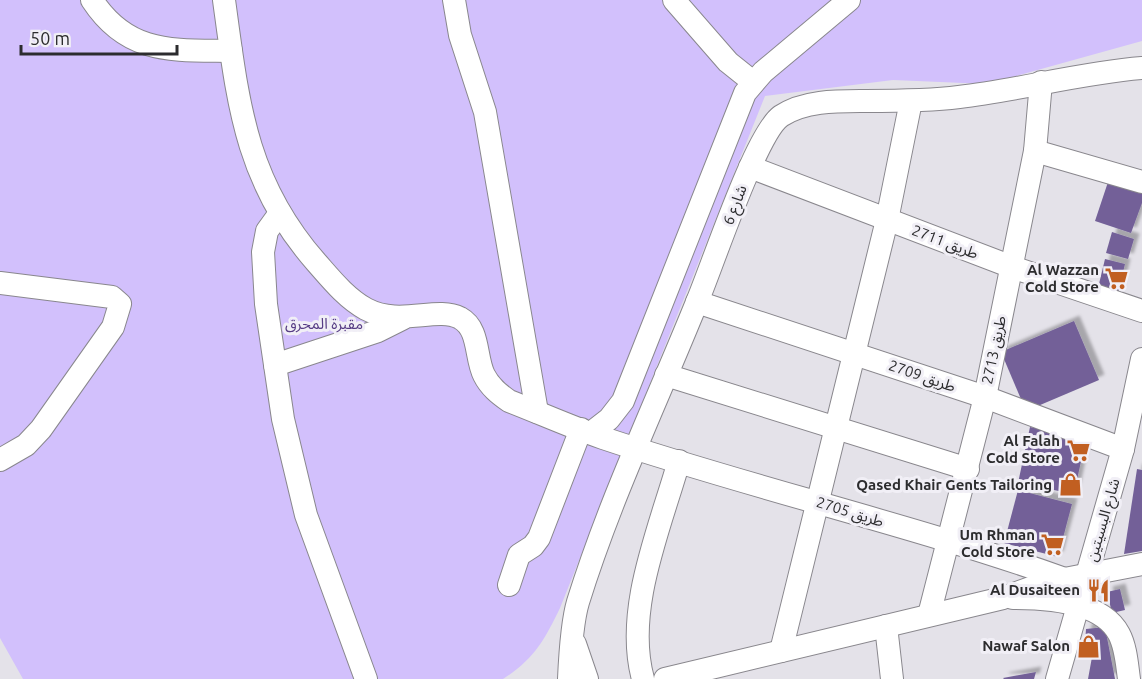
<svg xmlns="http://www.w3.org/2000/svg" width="1142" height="679" viewBox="0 0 1142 679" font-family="Ubuntu,'Noto Sans Arabic',sans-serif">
  <defs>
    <filter id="shadow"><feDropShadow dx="5.5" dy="-5.5" stdDeviation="1.5" flood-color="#0004"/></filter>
  </defs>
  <rect width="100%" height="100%" fill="#e4e2e9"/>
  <path fill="#d2c0fc" d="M0,0H1142V41L987,84L893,80L765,96L560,608C544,641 534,659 503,679H23L0,638Z"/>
  <g fill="#736198" filter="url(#shadow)">
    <polygon points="1109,179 1142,191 1142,203 1131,233 1095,221"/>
    <polygon points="1112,232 1134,239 1128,259 1106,253"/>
    <polygon points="1105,259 1125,264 1118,293 1098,288"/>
    <polygon points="1074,321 1099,380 1026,411 1001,352"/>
    <polygon points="1030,427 1086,438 1074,494 1018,483"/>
    <polygon points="1137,469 1142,470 1142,551 1124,554"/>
    <polygon points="1018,490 1072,504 1058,557 1004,543"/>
    <polygon points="1120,589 1125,610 1112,613 1107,592"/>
    <polygon points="1105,627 1115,679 1088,679 1094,646 1085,644 1086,629"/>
    <polygon points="1036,672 1034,679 1004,679 1003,678"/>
  </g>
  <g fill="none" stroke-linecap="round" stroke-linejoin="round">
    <defs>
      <g id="minor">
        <path d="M92,0C128,55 173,50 231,51"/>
        <path d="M224,0C238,102 245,181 316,262C331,279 346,298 366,309C400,327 436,306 460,318C480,329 475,357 484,375C490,387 499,394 509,401C540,413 571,427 603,438C755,489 913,525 1065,579"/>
        <polyline points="454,0 460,35 485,112 537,412"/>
        <polyline points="674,0 728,62 753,82"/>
        <polyline points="1035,151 1142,182"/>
        <polyline points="750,167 1012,267 1142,311"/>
        <polyline points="280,213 267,231 263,252 266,304 283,419 306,515 366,679"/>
        <polyline points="0,283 112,297 120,304 113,327 41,429 26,445 0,460"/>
        <polyline points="697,302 985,397 1123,449"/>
        <polyline points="275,365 378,331 402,319"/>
        <polyline points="666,375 968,469"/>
        <polyline points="591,433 609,419 623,401 745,93 763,72 849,0"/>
        <polyline points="509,585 519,555 533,546 539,538 581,429"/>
        <path d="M1013,598C1046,598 1102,601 1119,634C1126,647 1127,665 1129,679"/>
        <polyline points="929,615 985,397 1035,151 1041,82"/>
        <polyline points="886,626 892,679"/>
        <polyline points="575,644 587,679"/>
        <polyline points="781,651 887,220 911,101"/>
        <path d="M569,679C570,657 572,622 578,602C610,499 657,401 697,302C712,267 756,133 781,116C805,100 839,101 866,101C897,101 928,101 959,97C1020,90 1080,73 1142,68"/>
        <path d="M643,679C624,610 660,528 679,461"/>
        <polyline points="665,679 1003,598 1044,583 1142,564"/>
        <polyline points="1057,679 1123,449 1142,359"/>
      </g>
    </defs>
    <use href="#minor" stroke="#89878d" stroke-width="24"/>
    <use href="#minor" stroke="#fff" stroke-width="22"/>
  </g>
  <defs>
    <symbol id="supermarket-bare" viewBox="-9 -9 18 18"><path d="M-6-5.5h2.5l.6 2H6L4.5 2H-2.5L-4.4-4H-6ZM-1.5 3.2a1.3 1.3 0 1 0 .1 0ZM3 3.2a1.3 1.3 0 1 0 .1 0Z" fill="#c15f21" stroke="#f1eff6" stroke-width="2.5" paint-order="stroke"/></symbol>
    <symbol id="shop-bare" viewBox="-9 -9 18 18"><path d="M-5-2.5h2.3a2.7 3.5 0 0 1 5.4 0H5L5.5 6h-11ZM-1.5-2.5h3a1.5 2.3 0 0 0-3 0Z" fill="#c15f21" stroke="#f1eff6" stroke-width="2.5" paint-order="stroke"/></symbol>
    <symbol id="restaurant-bare" viewBox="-9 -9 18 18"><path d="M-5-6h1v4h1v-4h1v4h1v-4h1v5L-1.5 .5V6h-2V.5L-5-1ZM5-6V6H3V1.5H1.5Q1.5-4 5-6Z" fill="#c15f21" stroke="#f1eff6" stroke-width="2.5" paint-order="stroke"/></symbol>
  </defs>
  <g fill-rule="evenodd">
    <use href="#supermarket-bare" x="1100" y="262" width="33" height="33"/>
    <use href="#supermarket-bare" x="1062" y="434" width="33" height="33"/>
    <use href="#shop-bare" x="1054" y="468" width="33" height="33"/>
    <use href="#supermarket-bare" x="1036" y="528" width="33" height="33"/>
    <use href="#restaurant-bare" x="1082" y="574" width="33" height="33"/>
    <use href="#shop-bare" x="1072" y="630" width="33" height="33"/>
  </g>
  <g text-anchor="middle" stroke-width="6" stroke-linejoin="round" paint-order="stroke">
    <g font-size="15" fill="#2c2c2e" stroke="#f1eff6">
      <text transform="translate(735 205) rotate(-69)" y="5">شارع 6</text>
      <text transform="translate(945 242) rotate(21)" y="5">طريق 2711</text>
      <text transform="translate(994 350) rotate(-78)" y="5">طريق 2713</text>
      <text transform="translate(922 376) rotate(19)" y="5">طريق 2709</text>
      <text transform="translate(850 512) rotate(17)" y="5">طريق 2705</text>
      <text transform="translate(1103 520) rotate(-74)" y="5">شارع البسيتين</text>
    </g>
    <g font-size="15" font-weight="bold" fill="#2c2c2e" stroke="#f1eff6" text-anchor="end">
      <text x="1099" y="275">Al Wazzan<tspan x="1099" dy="17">Cold Store</tspan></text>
      <text x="1060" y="446">Al Falah<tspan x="1060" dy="17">Cold Store</tspan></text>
      <text x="1052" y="490">Qased Khair Gents Tailoring</text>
      <text x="1035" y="540">Um Rhman<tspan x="1035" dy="17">Cold Store</tspan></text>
      <text x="1080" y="595">Al Dusaiteen</text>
      <text x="1070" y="651">Nawaf Salon</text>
    </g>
    <g font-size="15" fill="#573d85" stroke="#f1eff6">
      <text x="324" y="329">مقبرة المحرق</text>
    </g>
  </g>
  <path d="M21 45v9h156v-9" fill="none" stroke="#2c2c2e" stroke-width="3"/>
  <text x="30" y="45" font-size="18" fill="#2c2c2e" stroke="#f1eff6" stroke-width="4.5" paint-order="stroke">50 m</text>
</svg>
